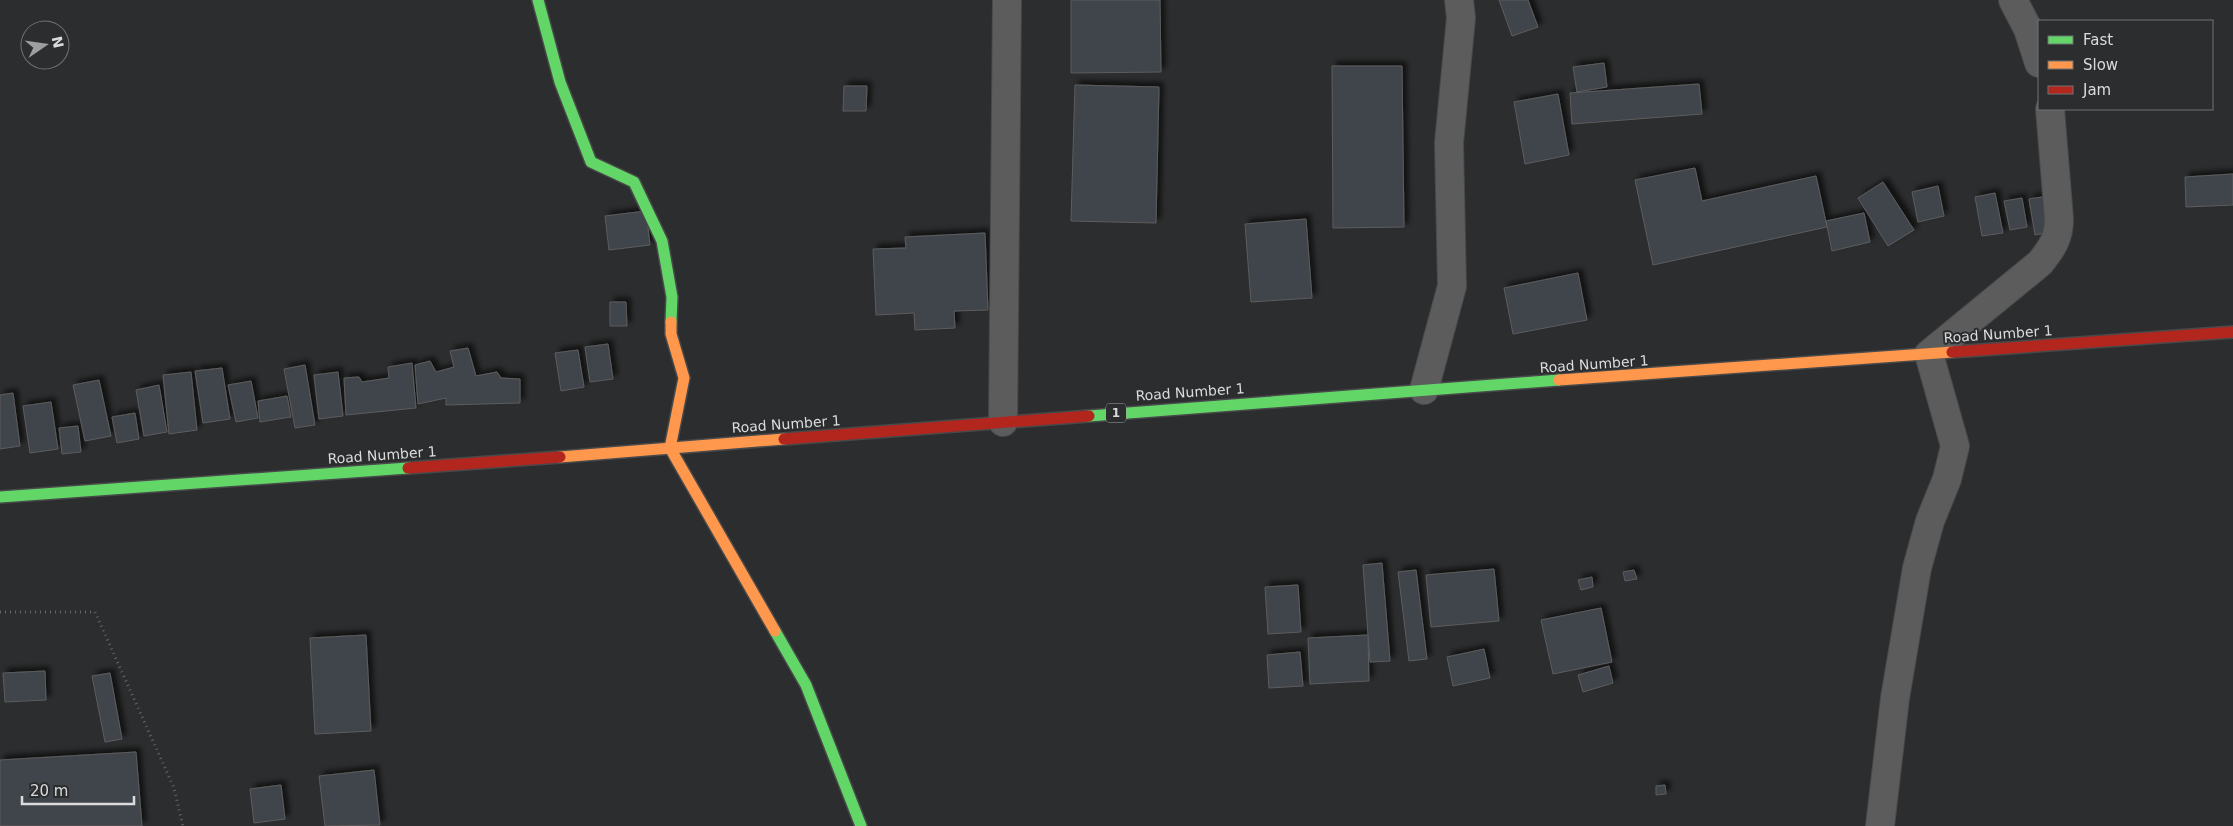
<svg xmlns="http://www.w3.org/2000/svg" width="2233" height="826" viewBox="0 0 2233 826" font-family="'DejaVu Sans',sans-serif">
  <defs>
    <filter id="shadow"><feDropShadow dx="4.5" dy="-4.5" stdDeviation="2.5" flood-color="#0009"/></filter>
  </defs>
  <rect width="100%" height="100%" fill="#2c2d2e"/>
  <g fill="#3f444b" stroke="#5d5d5e" filter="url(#shadow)">
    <polygon points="1071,0 1160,0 1161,72 1071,73"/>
    <polygon points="1499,0 1528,0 1538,27 1512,36"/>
    <polygon points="1604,63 1607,87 1577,92 1573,67"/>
    <polygon points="1332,66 1402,66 1404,227 1333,228"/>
    <polygon points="1699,84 1702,114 1572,124 1570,93"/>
    <polygon points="1075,85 1159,87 1156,223 1071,221"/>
    <polygon points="844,86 867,86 866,111 843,111"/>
    <polygon points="1558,94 1569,155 1525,164 1514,102"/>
    <polygon points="1695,168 1702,201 1816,176 1827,227 1653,265 1635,180"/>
    <polygon points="2233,174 2233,205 2186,207 2185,177"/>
    <polygon points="1883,182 1914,230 1888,246 1858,198"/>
    <polygon points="1938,186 1944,216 1918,222 1912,192"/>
    <polygon points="1995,193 2003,233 1982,236 1975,197"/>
    <polygon points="2048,196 2055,231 2035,235 2029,199"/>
    <polygon points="2022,198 2027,227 2010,230 2004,201"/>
    <polygon points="646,211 650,245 609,250 605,216"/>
    <polygon points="1864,213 1870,242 1832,251 1826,221"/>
    <polygon points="1306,219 1312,298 1251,302 1245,224"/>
    <polygon points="985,233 988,310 954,311 955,328 915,330 914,313 876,315 873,249 906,248 905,237"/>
    <polygon points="1578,273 1587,320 1513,334 1504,288"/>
    <polygon points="610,302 626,302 627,326 610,326"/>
    <polygon points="608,344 613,379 590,382 585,347"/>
    <polygon points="468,348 476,376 497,372 501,378 520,379 520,403 446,405 446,398 418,404 415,365 430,361 436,372 454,367 450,351"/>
    <polygon points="578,350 584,387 561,391 555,353"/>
    <polygon points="412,363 416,408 346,415 344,378 359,377 362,382 389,378 388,367"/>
    <polygon points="305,365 315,425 295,428 284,369"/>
    <polygon points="222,368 230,419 203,423 195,371"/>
    <polygon points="191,372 197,430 169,434 163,375"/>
    <polygon points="338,372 343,416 319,419 314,375"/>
    <polygon points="99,380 111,436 85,441 73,385"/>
    <polygon points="251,381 258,418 236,422 228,385"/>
    <polygon points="159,385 167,432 144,436 136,390"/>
    <polygon points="13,393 20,446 0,449 0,395"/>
    <polygon points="287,396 291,417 260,422 258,401"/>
    <polygon points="51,402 58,449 30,453 23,406"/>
    <polygon points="135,413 139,439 117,443 112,417"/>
    <polygon points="78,426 81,452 62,454 59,428"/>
    <polygon points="1382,563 1390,661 1370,662 1363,565"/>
    <polygon points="1494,569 1499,621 1431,627 1426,575"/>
    <polygon points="1416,570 1427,659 1409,661 1398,572"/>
    <polygon points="1634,570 1637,579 1625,581 1623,572"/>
    <polygon points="1592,577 1593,587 1581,590 1578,580"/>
    <polygon points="1298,585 1301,632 1268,634 1265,587"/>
    <polygon points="1601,608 1612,662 1553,674 1541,620"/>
    <polygon points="366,635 371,731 315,734 310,638"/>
    <polygon points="1368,635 1369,681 1310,684 1308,638"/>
    <polygon points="1484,649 1490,678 1453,686 1447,657"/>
    <polygon points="1300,652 1303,686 1269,688 1267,655"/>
    <polygon points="1609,666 1613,683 1583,692 1578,675"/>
    <polygon points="45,671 46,700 5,702 3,673"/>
    <polygon points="110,673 122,739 105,742 92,676"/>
    <polygon points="136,752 142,826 0,826 0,760"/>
    <polygon points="374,770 380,825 325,826 319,776"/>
    <polygon points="281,785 285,819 254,823 250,789"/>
    <polygon points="1665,785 1666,794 1656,795 1656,786"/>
  </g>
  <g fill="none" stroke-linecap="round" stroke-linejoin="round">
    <defs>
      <g id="street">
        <polyline points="2013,0 2028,29 2039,63"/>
        <polyline points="1424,390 1452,286 1449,143 1461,18 1459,0"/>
        <polyline points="1003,422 1007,0"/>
        <path d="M1880,826L1895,698L1917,568L1930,521L1947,479L1955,446L1929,354L2040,263C2052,248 2059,238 2059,219L2050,109"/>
      </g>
      <g id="fast">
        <polyline points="538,0 560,82 591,162 634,182 662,241 672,297 671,322"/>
        <polyline points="1089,416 1559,380"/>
        <polyline points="0,497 408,468"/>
        <polyline points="775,631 806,685 861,826"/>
      </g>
      <g id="slow">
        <polyline points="671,322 671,334 684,378 670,448 775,631"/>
        <polyline points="1559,380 1952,352"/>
        <polyline points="560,457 784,439"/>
      </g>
      <g id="jam">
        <polyline points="1952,352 2233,332"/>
        <polyline points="784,439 1089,416"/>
        <polyline points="408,468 560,457"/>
      </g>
    </defs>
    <use href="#street" stroke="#48494a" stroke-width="30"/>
    <use href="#fast" stroke="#48494a" stroke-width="14"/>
    <use href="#slow" stroke="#48494a" stroke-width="14"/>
    <use href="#jam" stroke="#48494a" stroke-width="14"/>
    <polyline stroke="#636465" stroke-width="3" stroke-dasharray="1 4" stroke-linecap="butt" points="0,612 95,612 174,788 183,826"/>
    <use href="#street" stroke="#5c5c5d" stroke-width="28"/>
    <use href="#fast" stroke="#63d668" stroke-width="11"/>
    <use href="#slow" stroke="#ff974d" stroke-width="11"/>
    <use href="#jam" stroke="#b3261e" stroke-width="11"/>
  </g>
  <g text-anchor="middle" stroke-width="4" stroke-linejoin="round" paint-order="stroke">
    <rect fill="#2b2d2f" stroke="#a6a7a8" stroke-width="1" x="1106" y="403.5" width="20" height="19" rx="4"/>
    <g font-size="12" font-weight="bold" fill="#dadbdc">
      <text x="1116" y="417">1</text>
    </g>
    <g font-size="14" fill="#dadbdc" stroke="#2b2d2f">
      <text transform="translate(1998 334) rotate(-4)" y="5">Road Number 1</text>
      <text transform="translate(1594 364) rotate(-4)" y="5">Road Number 1</text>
      <text transform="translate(1190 392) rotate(-4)" y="5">Road Number 1</text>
      <text transform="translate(786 424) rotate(-4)" y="5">Road Number 1</text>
      <text transform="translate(382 455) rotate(-4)" y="5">Road Number 1</text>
    </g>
  </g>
  <rect x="2038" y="20" width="175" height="90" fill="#2b2d2f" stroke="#717374"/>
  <rect x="2048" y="36" width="25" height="8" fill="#63d668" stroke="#717374"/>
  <text x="2083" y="45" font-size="15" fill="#dadbdc">Fast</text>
  <rect x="2048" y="61" width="25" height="8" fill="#ff974d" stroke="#717374"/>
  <text x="2083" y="70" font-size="15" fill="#dadbdc">Slow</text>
  <rect x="2048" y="86" width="25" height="8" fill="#b3261e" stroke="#717374"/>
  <text x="2083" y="95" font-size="15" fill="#dadbdc">Jam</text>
  <g transform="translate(45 45) rotate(77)"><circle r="24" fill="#2b2d2f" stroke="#717374"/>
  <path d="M0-4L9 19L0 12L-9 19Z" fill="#9d9e9f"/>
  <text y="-8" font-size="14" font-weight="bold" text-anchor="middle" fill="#dadbdc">N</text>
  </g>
  <path d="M22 796v8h112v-8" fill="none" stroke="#dadbdc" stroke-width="2.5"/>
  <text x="30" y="796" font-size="15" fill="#dadbdc" stroke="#2b2d2f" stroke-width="4" paint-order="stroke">20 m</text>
</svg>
